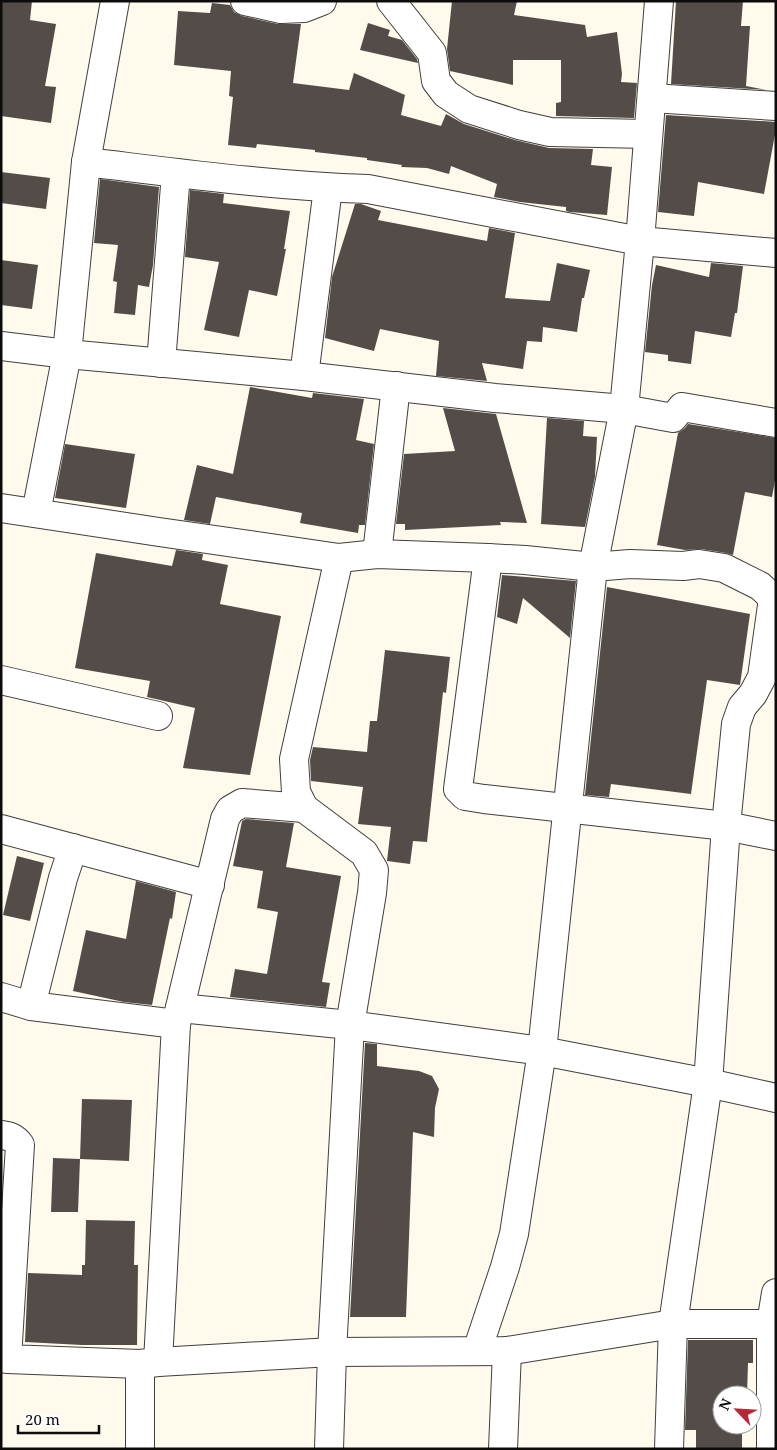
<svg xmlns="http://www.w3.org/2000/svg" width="777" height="1450" viewBox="0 0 777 1450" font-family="'Noto Serif',serif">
  <rect width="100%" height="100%" fill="#fffaeb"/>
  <g fill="#544c48">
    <polygon points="1,1 32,1 30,20 56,24 45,86 56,87 51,123 1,116"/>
    <polygon points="452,1 517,1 514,15 585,25 587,37 617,32 622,74 621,82 637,83 634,118 556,116 556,103 561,102 561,60 513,60 513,85 450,71 447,49"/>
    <polygon points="676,1 743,1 741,26 750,26 746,86 766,90 671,84"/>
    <polygon points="212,3 230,5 234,12 242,16 278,24 301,24 293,83 349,90 354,73 405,95 401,115 441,126 446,114 464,124 515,140 549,148 593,149 591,165 612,167 607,215 570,212 566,211 566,207 520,202 494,197 497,184 451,166 449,174 427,168 401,167 402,165 367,160 367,158 315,152 315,150 257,144 256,148 228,145 233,97 229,96 231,71 174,65 178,11 210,13"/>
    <polygon points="368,23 390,30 388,36 402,40 417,59 418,63 360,50"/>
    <polygon points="666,115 776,122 776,129 764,194 698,182 694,216 658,212"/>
    <polygon points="1,172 50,178 46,209 1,203"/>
    <polygon points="100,179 159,187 153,265 149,287 138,285 135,315 114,313 117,282 113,281 118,245 94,243"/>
    <polygon points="190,190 224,194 223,203 290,211 284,249 286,249 277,296 249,290 239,337 204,330 219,262 185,257"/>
    <polygon points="355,204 361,204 381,211 378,220 487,241 489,228 515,233 505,298 550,301 557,263 590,270 584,298 582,298 577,332 543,327 542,342 527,341 523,369 482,363 487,381 436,376 439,341 380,329 374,351 325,338 332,277"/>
    <polygon points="1,260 38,265 32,309 1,305"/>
    <polygon points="711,263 743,266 737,313 735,313 731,337 695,331 691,364 668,361 668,355 645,352 652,285 656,265 709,277"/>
    <polygon points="250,387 312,398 313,393 364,399 356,440 374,444 365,525 359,525 358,533 300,523 302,513 216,497 210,524 184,520 197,465 233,474"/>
    <polygon points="443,408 496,414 527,523 500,522 501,525 405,530 405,524 396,524 404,454 455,451"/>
    <polygon points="547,418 584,421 583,436 597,437 595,477 585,527 541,524"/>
    <polygon points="688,424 776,438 776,475 772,497 745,492 733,555 726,553 701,549 685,550 657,545 678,433 685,428"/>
    <polygon points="65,444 135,454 126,508 55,498"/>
    <polygon points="176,550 203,554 202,560 228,565 220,604 281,616 250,775 183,768 195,708 147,697 150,681 75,668 96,553 172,566"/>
    <polygon points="502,575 576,581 570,638 523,598 517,624 497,617"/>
    <polygon points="607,587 750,614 740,685 707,680 691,794 611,784 609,797 585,795"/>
    <polygon points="385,650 450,657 446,693 443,692 427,842 413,841 410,864 387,861 391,827 358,824 363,787 311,781 310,760 313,747 367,752 370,721 377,721"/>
    <polygon points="246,819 294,823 286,867 341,876 322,982 330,983 326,1007 230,997 235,969 267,974 278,912 257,908 263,871 233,866 242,821"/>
    <polygon points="17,856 44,863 30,921 3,915"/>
    <polygon points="136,881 176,892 172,919 170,918 152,1005 124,1002 73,991 86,930 126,939"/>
    <polygon points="365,1043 377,1044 377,1066 419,1071 432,1076 439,1089 435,1108 434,1137 413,1132 406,1317 350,1317"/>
    <polygon points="82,1099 132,1100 129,1161 80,1159"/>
    <polygon points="53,1158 80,1159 78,1212 51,1212"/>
    <polygon points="86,1220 135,1221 134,1265 138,1265 137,1345 82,1345 25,1342 28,1273 82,1275 82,1265 85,1265"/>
    <polygon points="688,1340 753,1340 753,1363 748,1363 747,1395 722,1395 722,1425 742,1425 742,1449 696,1449 696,1430 685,1430"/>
  </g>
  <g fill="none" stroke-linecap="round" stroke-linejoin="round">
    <defs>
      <g id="minor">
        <polyline points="245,1 281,9 304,8 322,1"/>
        <polyline points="391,1 432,53 436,81 446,94 469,109 519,125 550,132 648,134"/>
        <polyline points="652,98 776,106"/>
        <path d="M86,162C179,173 273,186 368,189L640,241L776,253"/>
        <polyline points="1,346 67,354 304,376 495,398 624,409 673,418 682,407 776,423"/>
        <polyline points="161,363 176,173"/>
        <polyline points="304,376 328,188"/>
        <polyline points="1,508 159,532 339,558 377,554 488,558 525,560 593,567 630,564 683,566 699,564 724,568 760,586 773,598 776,598"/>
        <polyline points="36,513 67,354 86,162 115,1"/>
        <polyline points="377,554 396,386"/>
        <polyline points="488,558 458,789 465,796 484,799 726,826 776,836"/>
        <polyline points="1,680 158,716"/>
        <polyline points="1,829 210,885"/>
        <polyline points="1,997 31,1006 176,1024"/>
        <polyline points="31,1006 63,878 73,848"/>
        <polyline points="180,1008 350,1025 542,1051 708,1083 776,1098"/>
        <path d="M1,1135C10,1136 15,1138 20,1145L7,1359L140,1364L158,1362L332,1352L507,1351L673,1324H771"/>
        <polyline points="477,1351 505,1267 514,1234 542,1051 593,567 624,409 640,241 659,1"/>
        <polyline points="158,1362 176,1024 225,819 230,810 242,803 304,808"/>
        <polyline points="140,1449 140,1364"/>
        <polyline points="329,1449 332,1352 350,1025 372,893 374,870 364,853 304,808 296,792 294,759 339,558"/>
        <polyline points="503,1449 507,1351"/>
        <polyline points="669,1449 673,1324 708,1083 726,826 736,724 742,707 753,694 762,677 773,598"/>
        <polyline points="771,1449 771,1324 776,1293"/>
      </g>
    </defs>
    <use href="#minor" stroke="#3f3f3f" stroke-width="30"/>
    <use href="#minor" stroke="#fff" stroke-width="28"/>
  </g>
  <rect width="777" height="1450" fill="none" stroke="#0c0c0c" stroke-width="5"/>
  <g transform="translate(737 1410) rotate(295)"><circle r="24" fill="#ffffff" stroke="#9e9e9e"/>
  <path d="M0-4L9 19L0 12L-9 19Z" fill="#b82737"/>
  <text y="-8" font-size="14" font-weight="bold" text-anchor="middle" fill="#0c0c0c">N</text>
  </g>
  <path d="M18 1425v8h81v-8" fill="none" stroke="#0c0c0c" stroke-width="2.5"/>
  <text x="25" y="1425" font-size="15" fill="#0c0c0c" stroke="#ffffff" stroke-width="4" paint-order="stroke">20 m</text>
</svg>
